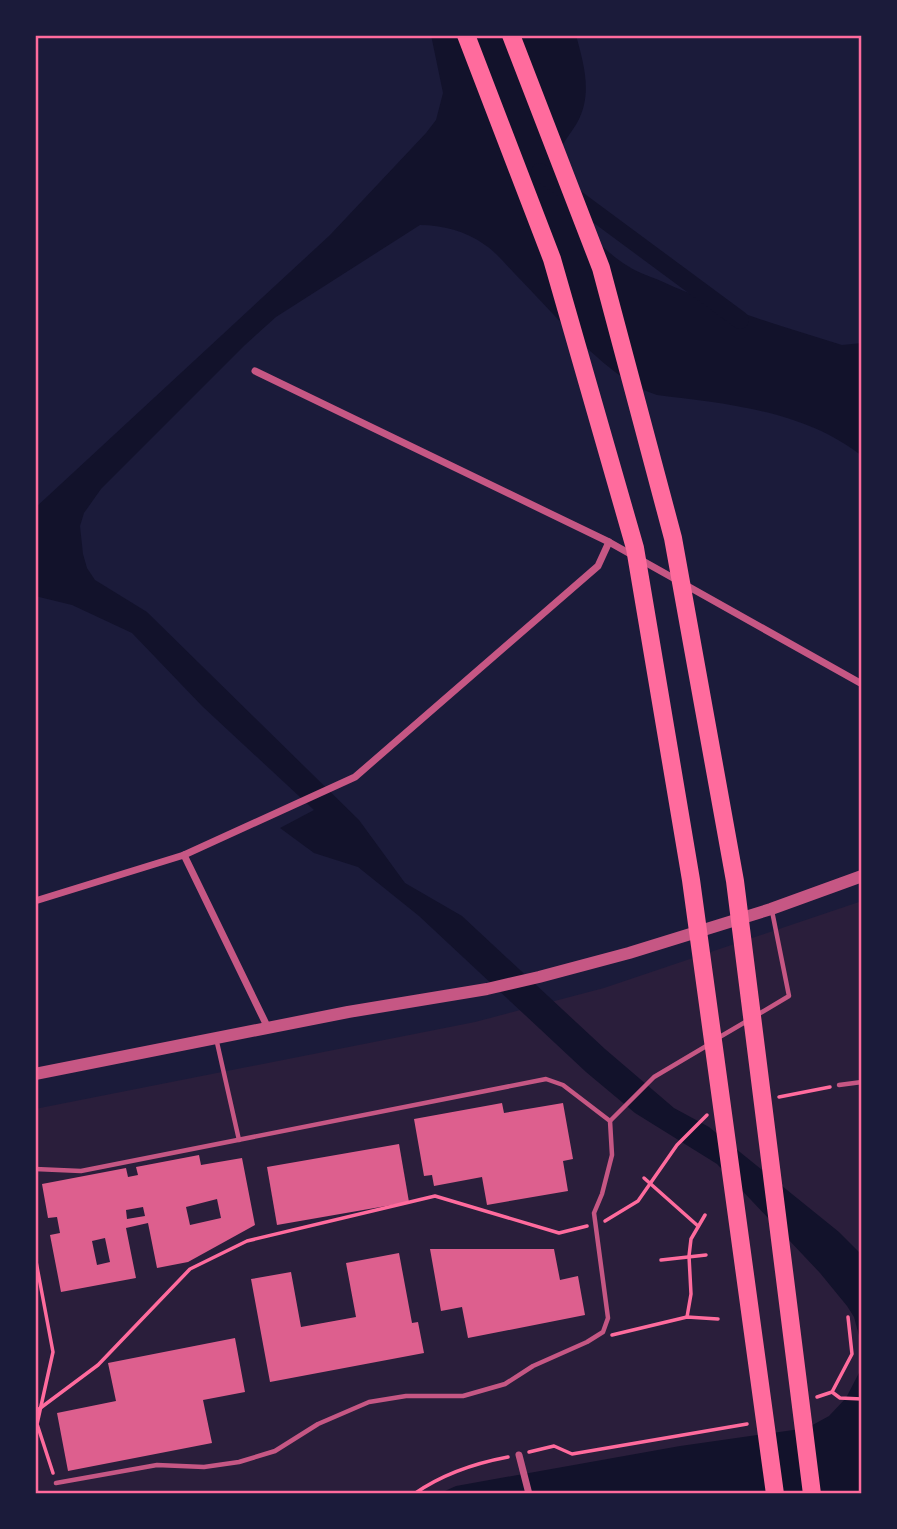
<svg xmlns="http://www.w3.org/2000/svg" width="897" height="1529" viewBox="0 0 897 1529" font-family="Arial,sans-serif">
  <rect width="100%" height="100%" fill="#1b1b3a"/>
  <polygon fill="#2a1e3b" points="862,901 862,1438 550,1494 35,1494 35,1109 475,1022 604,988"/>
  <g fill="#12122b">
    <path d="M431,35H576C584,65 593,94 577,123C568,138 555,151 555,170C555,184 564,198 571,209C584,230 603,249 623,263C634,271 649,276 661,281C720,308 781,326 842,345L862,343V456C804,410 727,404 657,395C607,379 553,312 515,274C506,265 496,252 485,245C466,231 442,225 420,225L276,317L245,345L101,489L84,513L80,526L83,554L87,568L95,580L147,612L359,820L405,883L462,916L605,1049L674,1108L709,1127L839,1232L862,1255V1347L854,1317L847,1306L820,1273L717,1164L635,1113L586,1072L419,916L358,867L314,853L280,828L314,810L202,706L132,633L72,605L35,596V508L330,235L426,133L436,120L443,93Z"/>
    <polygon points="862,1367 862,1494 438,1494 456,1486 680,1446 807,1428 829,1416 846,1398"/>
  </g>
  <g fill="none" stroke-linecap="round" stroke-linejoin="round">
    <polyline stroke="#12122b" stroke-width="18" points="540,172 740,320"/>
  </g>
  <g fill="#dd5f8e" fill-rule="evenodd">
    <polygon points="502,1103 504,1113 563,1103 573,1159 563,1161 568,1191 487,1205 482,1177 434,1186 432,1175 424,1176 414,1119"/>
    <polygon points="399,1144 409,1202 277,1225 267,1167"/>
    <path d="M199,1155L201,1165L242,1158L255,1225L188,1262L157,1268L148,1223L126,1228L136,1278L61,1292L50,1235L60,1233L57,1217L48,1218L42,1184L126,1168L128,1177L138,1175L136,1167ZM217,1199L221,1218L190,1225L186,1207ZM143,1207L145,1216L127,1219L126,1210ZM105,1238L110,1262L97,1265L92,1241Z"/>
    <polygon points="430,1249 554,1249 560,1280 578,1276 585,1315 468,1338 462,1307 441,1311"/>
    <polygon points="399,1253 412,1323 418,1322 424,1353 270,1382 251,1279 291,1272 301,1327 356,1317 346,1263"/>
    <polygon points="235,1338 245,1392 203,1400 212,1443 68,1471 57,1413 116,1401 108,1363"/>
  </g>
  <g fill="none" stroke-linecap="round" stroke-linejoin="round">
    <g stroke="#ff6b9d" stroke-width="3.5">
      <polyline points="779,1097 830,1087"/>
      <polyline points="644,1178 698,1226"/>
      <polyline points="605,1221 638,1201 677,1145 707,1115"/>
      <polyline points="35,1256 53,1352 37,1424 53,1473"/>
      <polyline points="661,1260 706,1255"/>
      <polyline points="687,1317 691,1294 689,1256 691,1239 705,1215"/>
      <polyline points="612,1335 687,1317 718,1319"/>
      <polyline points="832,1392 840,1398 862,1399"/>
      <polyline points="817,1397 832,1392 852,1354 848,1317"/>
      <polyline points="35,1412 98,1365 190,1269 247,1241 435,1196 559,1233 587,1226"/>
      <polyline points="529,1452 554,1446 572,1454 747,1424"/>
      <path d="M414,1494C441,1475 476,1463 508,1457"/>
    </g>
    <g stroke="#c65784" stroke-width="4.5">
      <polyline points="757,1015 789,996 772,911"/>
      <polyline points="216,1038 239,1140"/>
      <polyline points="718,1038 747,1021"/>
      <polyline points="839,1085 862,1082"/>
      <polyline points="610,1121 654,1077 708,1045"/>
      <polyline points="35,1169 81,1171 546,1079 563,1085 610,1121 612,1155 602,1194 594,1213 608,1318 603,1332 587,1342 533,1366 505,1384 463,1396 406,1396 369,1402 318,1424 275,1451 239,1462 204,1467 157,1465 56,1483"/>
    </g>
    <g stroke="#c65784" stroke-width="7">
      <polyline points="255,371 609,542 862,684"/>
      <polyline points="184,855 268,1028"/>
      <polyline points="35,901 184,855 355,777 598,566 609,542"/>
      <polyline points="519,1455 529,1494"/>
    </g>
    <polyline stroke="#c65784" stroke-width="12" points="35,1074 348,1012 487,989 539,977 629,953 771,909 862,876"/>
    <g stroke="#ff6b9d" stroke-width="18">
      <polyline points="466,35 552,259 635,548 691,880 775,1494"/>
      <polyline points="511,35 601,268 673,538 735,881 812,1494"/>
    </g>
  </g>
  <rect width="897" height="1529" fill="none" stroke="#1b1b3a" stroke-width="74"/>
  <rect x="37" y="37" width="823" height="1455" fill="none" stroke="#ff6b9d" stroke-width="2.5"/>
</svg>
